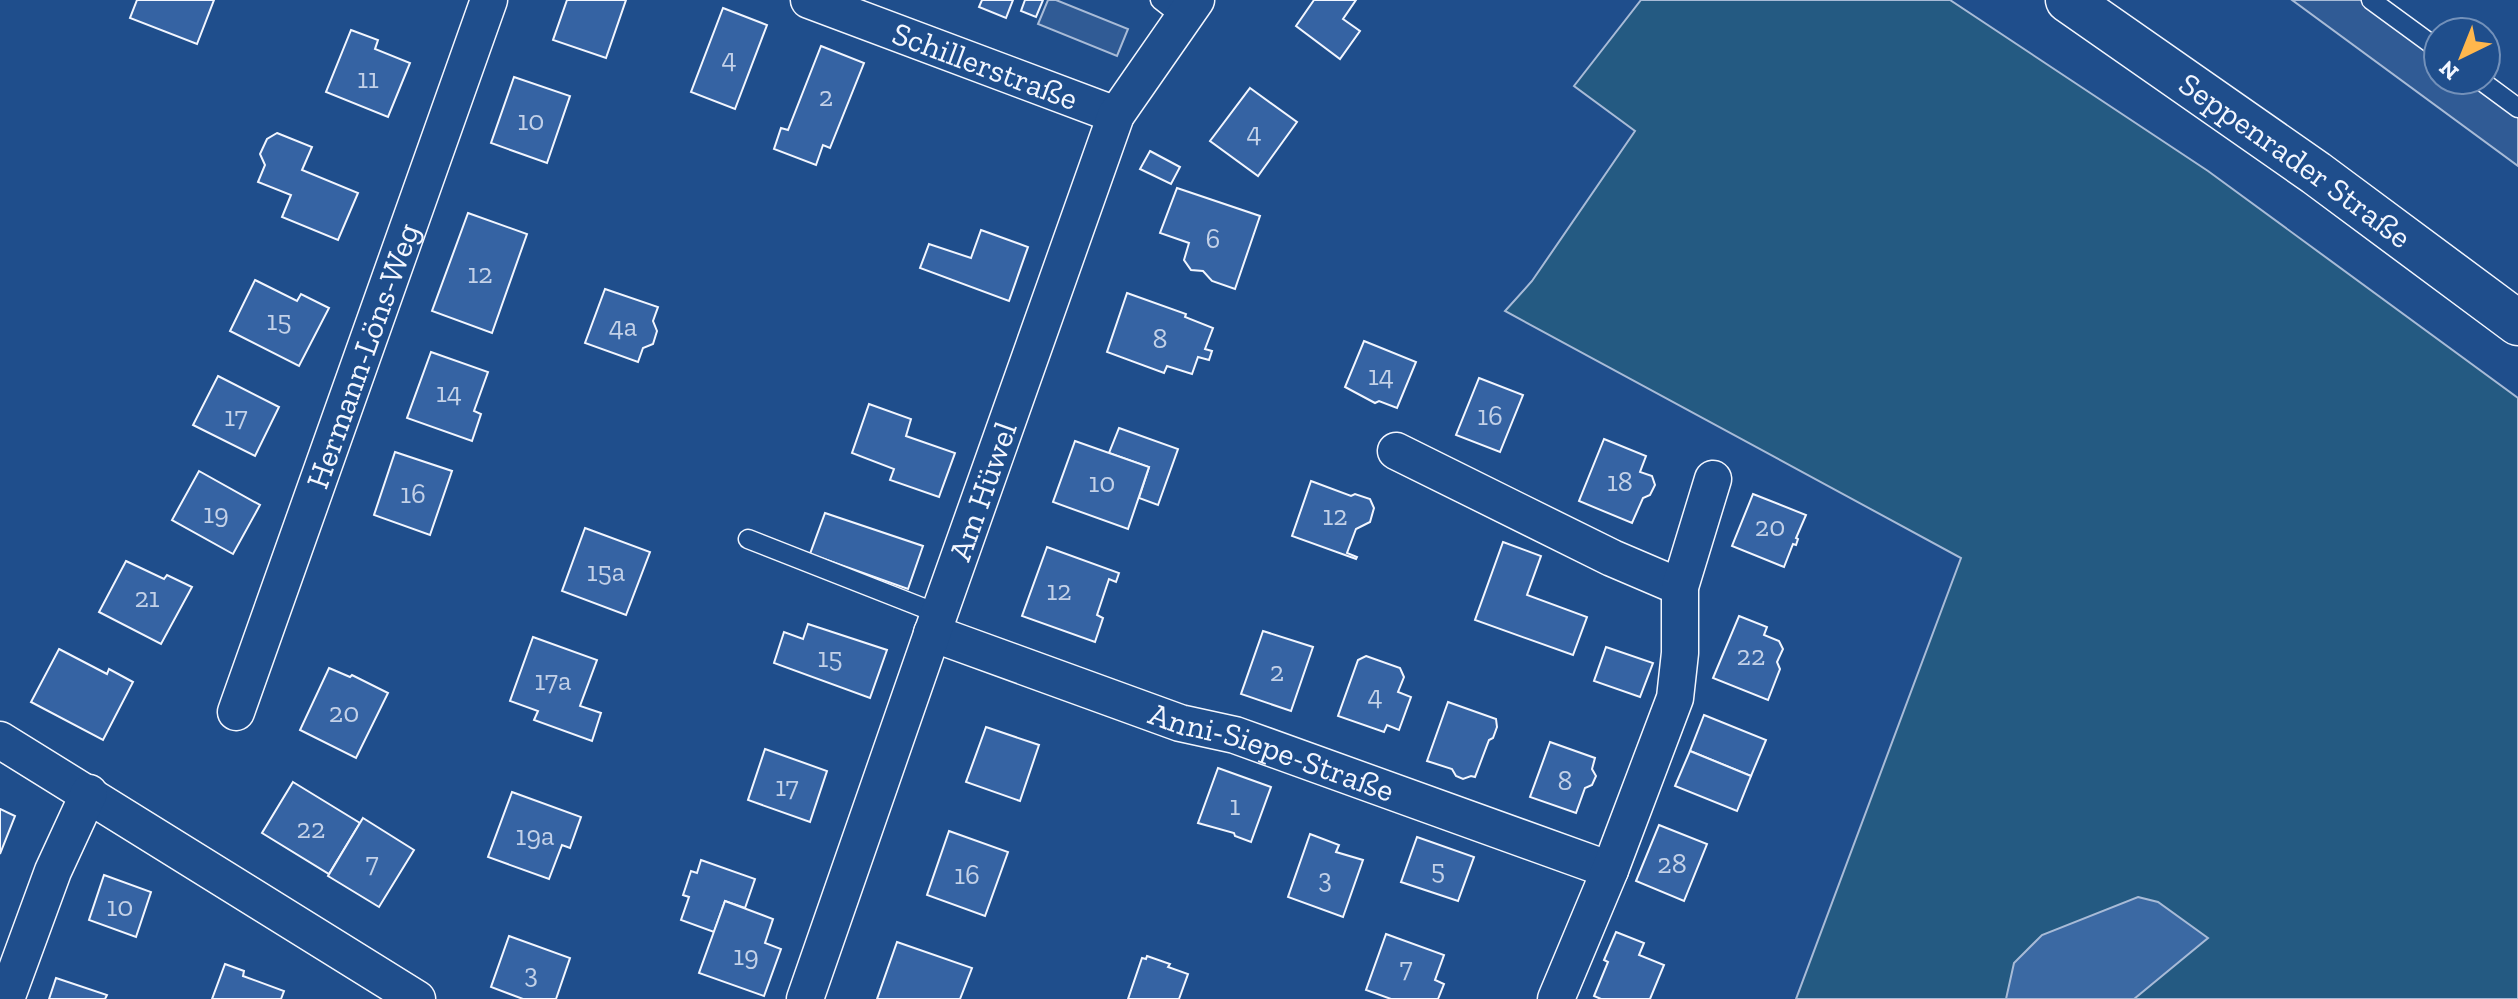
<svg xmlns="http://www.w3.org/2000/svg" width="2518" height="999" viewBox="0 0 2518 999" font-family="'Zilla Slab',serif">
  <rect width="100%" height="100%" fill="#1f4e8c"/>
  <polygon fill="#245a82" stroke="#a8bbd7" stroke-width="2" points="1641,0 1950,0 2208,171 2518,398 2518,999 1796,999 1961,558 1505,311 1532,281 1635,131 1574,86"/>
  <g fill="#305b95" stroke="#a8bbd7" stroke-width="2">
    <polygon points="1048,0 1056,0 1128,29 1117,56 1038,24"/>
    <polygon points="2292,0 2371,0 2438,49 2438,80 2480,80 2518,108 2518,166"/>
  </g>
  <polygon fill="#3b69a3" stroke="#a8bbd7" stroke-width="2" points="2138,897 2158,902 2208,938 2134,999 2006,999 2014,963 2042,935"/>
  <g fill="#3563a3" stroke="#f2f6ff" stroke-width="2">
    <polygon points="137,0 214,0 197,44 130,18"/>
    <polygon points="567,0 626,0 606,58 553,40"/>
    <polygon points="982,0 1013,0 1006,18 979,7"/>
    <polygon points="1025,0 1043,0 1036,17 1021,11"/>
    <polygon points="1314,0 1356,0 1343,19 1360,31 1340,59 1296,26"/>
    <polygon points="723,8 767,25 735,109 691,92"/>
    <polygon points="351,30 378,40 375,49 410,63 388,117 326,92"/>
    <polygon points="821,46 864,63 830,148 823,145 816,165 774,149 781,128 788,130"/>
    <polygon points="514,77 570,96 547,163 491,143"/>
    <polygon points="1250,88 1297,122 1258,176 1210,141"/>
    <polygon points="277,133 312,147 302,170 358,193 338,240 282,217 291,195 258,182 265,165 260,154 267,139"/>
    <polygon points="1150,151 1180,167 1171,184 1140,169"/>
    <polygon points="1177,188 1260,216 1235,289 1212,281 1203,271 1191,270 1184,260 1189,243 1160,233"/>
    <polygon points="468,213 527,234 492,333 432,311"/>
    <polygon points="981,230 1028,247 1009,301 920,268 929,244 971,258"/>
    <polygon points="255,280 297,301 301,294 329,308 299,366 230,331"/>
    <polygon points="605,289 658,307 653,321 657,331 653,344 643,348 638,362 585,343"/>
    <polygon points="1127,293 1186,314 1185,317 1213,328 1205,349 1212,351 1209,360 1198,357 1192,374 1167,366 1164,373 1107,352"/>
    <polygon points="1364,341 1416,362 1397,408 1379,401 1375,403 1345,387"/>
    <polygon points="431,352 488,372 474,411 481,414 472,441 407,418"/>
    <polygon points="218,376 279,407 255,456 193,425"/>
    <polygon points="1479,378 1523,395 1500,452 1456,435"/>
    <polygon points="869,404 911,419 906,436 955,453 939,497 890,480 894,469 852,453"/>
    <polygon points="1119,428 1178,449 1158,505 1139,498 1149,467 1109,453"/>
    <polygon points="1604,439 1646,456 1640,472 1652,476 1655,485 1650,495 1643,498 1632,523 1579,501"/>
    <polygon points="1075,441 1149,467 1128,529 1053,502"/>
    <polygon points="395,452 452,471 430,535 374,515"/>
    <polygon points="199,471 260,505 233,554 172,520"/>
    <polygon points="1311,481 1351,496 1355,494 1370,499 1374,508 1370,522 1356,529 1347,553 1357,557 1356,559 1292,536"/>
    <polygon points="1753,494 1806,515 1796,538 1798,539 1796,545 1793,544 1784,567 1732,546"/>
    <polygon points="825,513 923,546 908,589 810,554"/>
    <polygon points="585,528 650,552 626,615 562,591"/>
    <polygon points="1503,542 1541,556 1527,595 1587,617 1573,655 1475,620"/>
    <polygon points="1047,547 1119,573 1116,582 1109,579 1097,615 1103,618 1095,642 1022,616"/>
    <polygon points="126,561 164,579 167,575 192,587 161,644 99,612"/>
    <polygon points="1739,616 1767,627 1764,635 1779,641 1783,649 1777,662 1780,669 1768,700 1713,678"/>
    <polygon points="808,624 887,650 870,698 774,663 784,632 803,639"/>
    <polygon points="1263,631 1313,647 1291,711 1241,694"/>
    <polygon points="533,637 597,660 580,706 601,713 592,741 534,720 538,711 510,701"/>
    <polygon points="1606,647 1653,663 1640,697 1594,681"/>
    <polygon points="59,649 107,674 109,669 133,682 103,740 31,702"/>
    <polygon points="1366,656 1400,668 1404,677 1398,692 1411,697 1399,730 1387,725 1384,732 1338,716 1358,660"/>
    <polygon points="329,668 350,677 352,675 388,693 356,758 300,730"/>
    <polygon points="1448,702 1496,719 1497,727 1493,738 1489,740 1475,777 1471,776 1463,779 1456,776 1452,769 1427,761"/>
    <polygon points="1704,715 1766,740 1751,776 1690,751"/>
    <polygon points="986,727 1039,745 1020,801 966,782"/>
    <polygon points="1550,742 1595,758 1592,769 1596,776 1592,785 1585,788 1576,813 1530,797"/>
    <polygon points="765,749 827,771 810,822 748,800"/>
    <polygon points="1690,751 1751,776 1737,811 1675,786"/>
    <polygon points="1218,768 1271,787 1251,842 1235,836 1234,833 1198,823"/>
    <polygon points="293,782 360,823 329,874 262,833"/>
    <polygon points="512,792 581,817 570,848 562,845 549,879 488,857"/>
    <polygon points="0,809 15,816 0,854"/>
    <polygon points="363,818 414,850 379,907 328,876"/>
    <polygon points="1659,825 1707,844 1684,901 1636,881"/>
    <polygon points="949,831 1008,852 985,916 927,895"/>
    <polygon points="1310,834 1339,845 1336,852 1363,860 1343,917 1288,897"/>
    <polygon points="1417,837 1474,857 1458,901 1401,882"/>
    <polygon points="701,860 755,879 745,908 725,901 714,932 681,920 689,897 683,895 691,871 697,873"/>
    <polygon points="104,875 151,892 136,937 89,920"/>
    <polygon points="725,901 773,919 765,943 781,949 764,996 699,973"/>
    <polygon points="1616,932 1644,943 1639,955 1664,965 1650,999 1601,999 1594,996 1608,962 1604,960"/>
    <polygon points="1386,934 1444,955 1435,980 1444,984 1438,999 1391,999 1366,990"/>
    <polygon points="509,936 570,958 556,999 523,999 491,987"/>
    <polygon points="897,942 972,968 960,999 877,999"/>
    <polygon points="1147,956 1170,964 1168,967 1188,974 1179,999 1128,999 1142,958 1146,959"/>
    <polygon points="225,964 244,971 243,976 284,991 281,999 212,999"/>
    <polygon points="56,978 107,995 105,999 49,999"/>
  </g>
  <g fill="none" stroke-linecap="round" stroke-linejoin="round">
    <defs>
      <g id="service">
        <polyline points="1160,0 1183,18"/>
        <polyline points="2371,0 2438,49"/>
        <polyline points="2480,80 2518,108"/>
        <polyline points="748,539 939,614"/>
      </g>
      <g id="minor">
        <path id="s1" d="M809,0L1116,115"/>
        <polyline points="1396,451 1612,558 1680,587"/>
        <path id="s2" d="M932,633L1180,723L1235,735L1610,870"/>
        <path id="s3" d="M236,712L489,0"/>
        <polyline points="0,740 417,999"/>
        <polyline points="6,999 53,871 89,793"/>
        <path id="s4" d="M805,999L939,614L1116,115L1196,0"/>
        <polyline points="1556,999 1610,870 1675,698 1680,653 1680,587 1713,479"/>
      </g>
      <g id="primary">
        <path id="s5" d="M2068,0L2316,173L2518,323"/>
      </g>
    </defs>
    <use href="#service" stroke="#f2f6ff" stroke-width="21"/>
    <use href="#minor" stroke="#f2f6ff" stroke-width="39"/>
    <use href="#primary" stroke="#f2f6ff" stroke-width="47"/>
    <use href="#service" stroke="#1f4e8c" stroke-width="18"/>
    <use href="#minor" stroke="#1f4e8c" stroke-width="36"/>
    <use href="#primary" stroke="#1f4e8c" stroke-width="44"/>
  </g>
  <g text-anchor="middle" stroke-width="6" stroke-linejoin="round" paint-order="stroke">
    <g font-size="28" fill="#c3d1e8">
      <text x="729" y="68">4</text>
      <text x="368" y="88">11</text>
      <text x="826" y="106">2</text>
      <text x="531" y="130">10</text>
      <text x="1254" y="142">4</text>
      <text x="1213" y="248">6</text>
      <text x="480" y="283">12</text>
      <text x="279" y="330">15</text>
      <text x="623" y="336">4a</text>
      <text x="1160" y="348">8</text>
      <text x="1381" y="385">14</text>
      <text x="449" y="402">14</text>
      <text x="1490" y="425">16</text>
      <text x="236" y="426">17</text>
      <text x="1620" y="491">18</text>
      <text x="1102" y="492">10</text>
      <text x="413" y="503">16</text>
      <text x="216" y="523">19</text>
      <text x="1335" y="525">12</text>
      <text x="1770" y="536">20</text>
      <text x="606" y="581">15a</text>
      <text x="1059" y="600">12</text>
      <text x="147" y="607">21</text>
      <text x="1751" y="665">22</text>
      <text x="830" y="667">15</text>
      <text x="1277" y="681">2</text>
      <text x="553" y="690">17a</text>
      <text x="1375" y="705">4</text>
      <text x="344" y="722">20</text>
      <text x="1565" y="790">8</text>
      <text x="787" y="796">17</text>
      <text x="1235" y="815">1</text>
      <text x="311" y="838">22</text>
      <text x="535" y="845">19a</text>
      <text x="372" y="872">7</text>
      <text x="1672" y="873">28</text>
      <text x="1438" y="879">5</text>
      <text x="967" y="884">16</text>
      <text x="1325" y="888">3</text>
      <text x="120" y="916">10</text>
      <text x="746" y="965">19</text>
      <text x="1406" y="977">7</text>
      <text x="531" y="983">3</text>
    </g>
    <g font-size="32" fill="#f2f6ff" stroke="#1f4e8c">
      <text dy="11" stroke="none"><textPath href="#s1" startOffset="188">Schillerstraße</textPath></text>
      <text dy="11" stroke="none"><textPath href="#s5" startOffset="278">Seppenrader Straße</textPath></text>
      <text dy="11" stroke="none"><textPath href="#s3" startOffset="378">Hermann-Löns-Weg</textPath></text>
      <text dy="11" stroke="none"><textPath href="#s4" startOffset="538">Am Hüwel</textPath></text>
      <text dy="11" stroke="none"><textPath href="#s2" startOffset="360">Anni-Siepe-Straße</textPath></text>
    </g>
  </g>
  <g transform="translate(2462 56) rotate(223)"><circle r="38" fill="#1f4e8c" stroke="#7391ba" stroke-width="2"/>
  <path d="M0-6L14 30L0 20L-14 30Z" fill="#ffb74d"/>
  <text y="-12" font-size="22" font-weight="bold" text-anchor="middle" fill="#f2f6ff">N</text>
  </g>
</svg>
